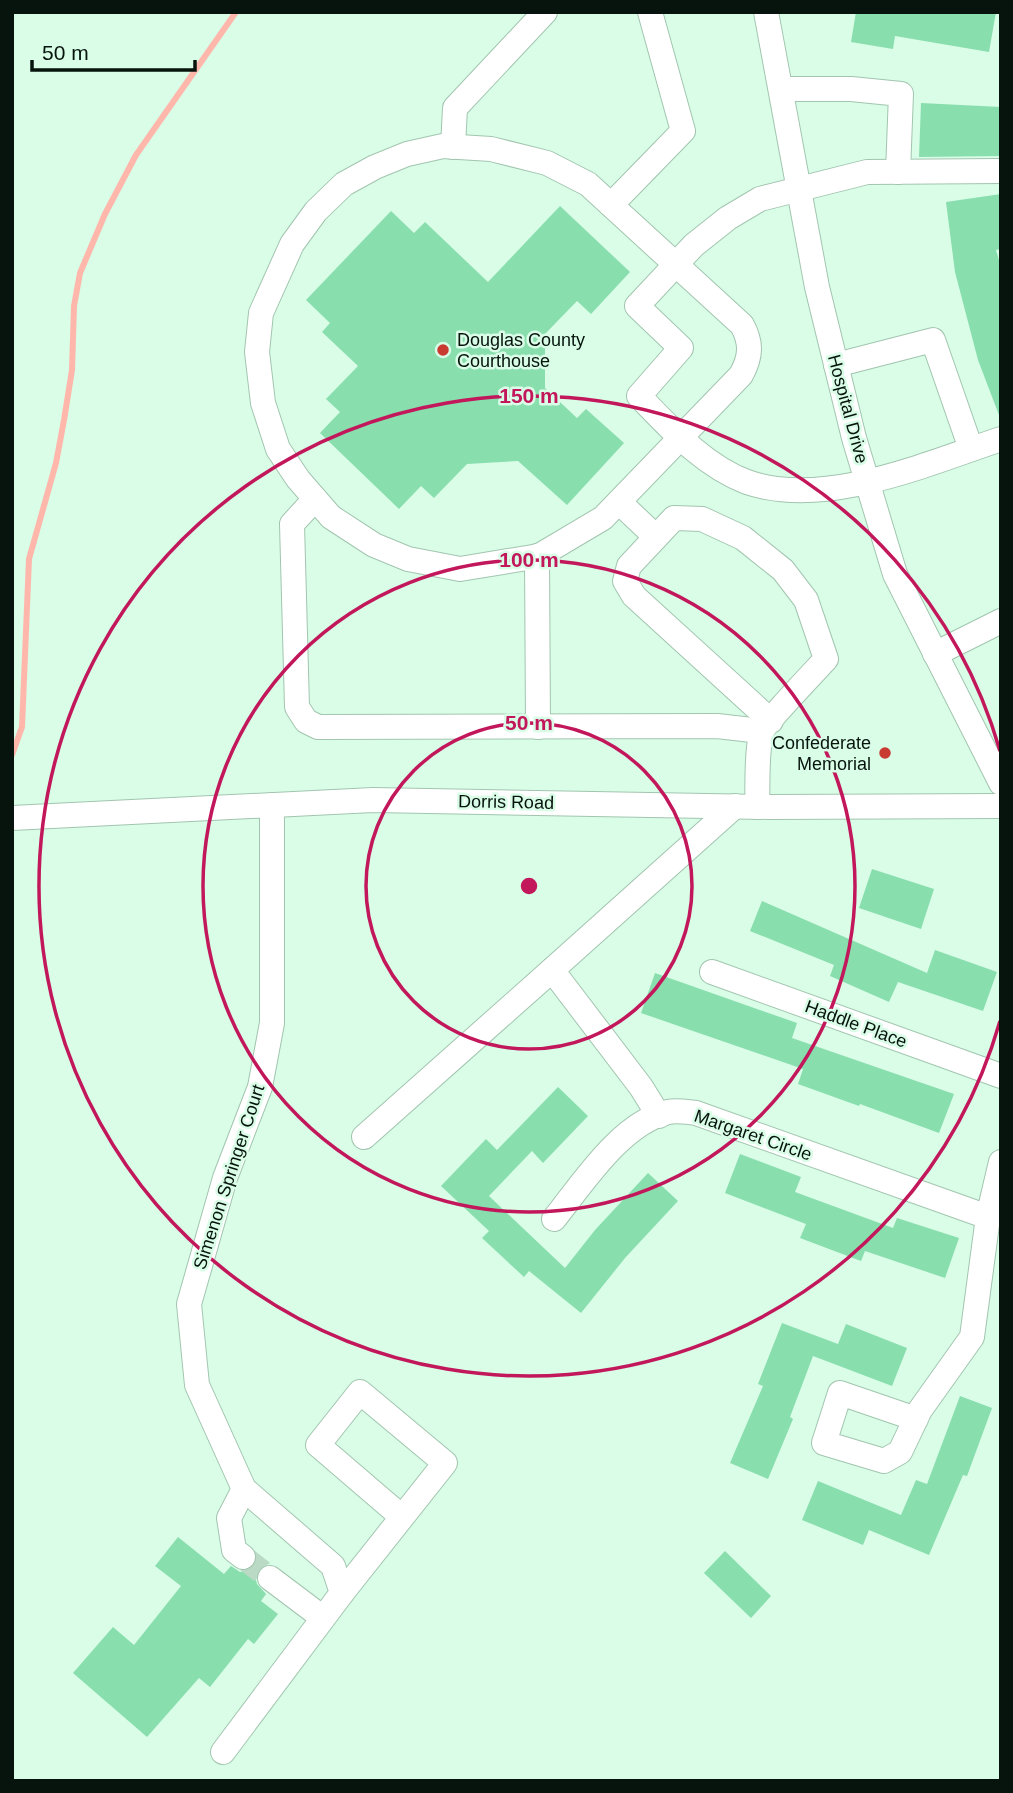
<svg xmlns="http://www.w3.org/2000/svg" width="1013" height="1793" viewBox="0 0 1013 1793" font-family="Arial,sans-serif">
  <rect width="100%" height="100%" fill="#d9fde7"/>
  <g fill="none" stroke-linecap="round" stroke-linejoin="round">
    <polyline stroke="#ffb7ac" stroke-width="6" points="12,755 22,727 29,559 56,463 64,420 72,370 74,306 80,273 105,214 136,155 236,12"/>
  </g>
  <g fill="#89deae">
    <polygon points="856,12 996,12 989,52 895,36 893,49 851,42"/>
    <polygon points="921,103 1001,107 1001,156 919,157"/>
    <polygon points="1001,194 1001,249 996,250 1001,267 999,415 978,360 955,272 946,202"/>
    <polygon points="560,206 630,272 591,314 577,301 545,334 545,388 577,418 586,409 624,443 567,505 518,461 467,464 434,498 421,486 399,509 320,433 340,412 326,399 358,366 322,332 330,323 306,300 391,211 414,233 425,222 488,282"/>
    <polygon points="872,869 934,889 921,929 859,908"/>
    <polygon points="762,901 927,973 935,950 997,972 983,1011 898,982 889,1002 830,976 834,965 750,931"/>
    <polygon points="655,973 797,1023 792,1038 954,1094 939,1133 860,1104 859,1106 798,1084 803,1069 641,1013"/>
    <polygon points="558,1087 588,1116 543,1163 532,1151 489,1196 565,1268 595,1230 648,1173 678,1201 625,1258 581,1313 529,1271 524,1277 482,1238 489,1231 441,1186 486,1139 497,1150"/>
    <polygon points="740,1154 801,1177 795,1192 893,1228 897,1218 959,1238 945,1278 865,1251 861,1261 800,1238 806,1224 725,1193"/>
    <polygon points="782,1323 838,1344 846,1324 907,1348 892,1386 813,1356 790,1417 793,1419 768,1479 730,1463 763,1386 758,1384"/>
    <polygon points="960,1396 992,1408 967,1476 963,1475 929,1555 869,1530 863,1545 802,1520 818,1481 901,1515 916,1480 927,1484"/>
    <polygon points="178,1537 224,1574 231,1566 240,1572 249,1570 255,1566 257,1554 270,1563 259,1569 255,1576 257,1584 266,1594 261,1601 278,1614 254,1644 248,1639 210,1687 199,1678 147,1737 73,1673 113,1627 134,1645 181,1586 155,1566"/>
    <polygon points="725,1551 771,1596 751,1618 704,1573"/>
  </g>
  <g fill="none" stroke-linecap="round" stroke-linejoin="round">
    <polyline stroke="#badac6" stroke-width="24" stroke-dasharray="24 12" stroke-linecap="butt" points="243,1557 270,1578"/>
    <defs>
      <g id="minor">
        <polyline points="766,12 817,287 854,438 895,574 1001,783"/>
        <polyline points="781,89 851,89 901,94 898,172"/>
        <path d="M443,146L491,149L547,163L588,184L742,325C752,343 751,357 741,375L603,518L539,556L460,569L408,559L374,545L331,517L298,479L278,449L263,403L257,352L261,313L292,244L316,211L344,184L375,167L407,154Z"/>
        <polyline points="453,147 455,108 545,12"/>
        <path d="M1001,171L867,172L760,199L728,218L694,245L637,306L681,348L639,396C670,428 704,466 747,482C824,509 926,464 1001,439"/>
        <polyline points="611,205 683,131 650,12"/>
        <polyline points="836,365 933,340 971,449"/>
        <polyline points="315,499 292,524 297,707 306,721 318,727 717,726 761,731"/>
        <polyline points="619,502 656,537"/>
        <polyline points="537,556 538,727"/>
        <polyline points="935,654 1001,621"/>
        <path d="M757,807C758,784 756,757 761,734C763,725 816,670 826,659L806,600L783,570L743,538L702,519L674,518L629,566L625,581L634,596L771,721"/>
        <polyline points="12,818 373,800 770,807 1001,806"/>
        <polyline points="712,972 1001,1076"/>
        <polyline points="659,1116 641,1087 552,970 735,806"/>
        <polyline points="364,1137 552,970"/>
        <path d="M554,1219C583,1183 621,1123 668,1112C676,1110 687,1112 696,1113L988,1217"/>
        <polyline points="916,1419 840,1393 824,1443 884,1461 900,1452 920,1410 972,1337 988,1217 1001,1162"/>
        <polyline points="243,1557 234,1550 229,1518 244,1489"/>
        <polyline points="270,1578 323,1618"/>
        <polyline points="342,1593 445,1463 360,1392 318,1445 402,1517"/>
        <polyline points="223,1752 342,1593 333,1566 244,1489 197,1385 189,1304 225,1178 260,1087 272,1023 272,805"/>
      </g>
    </defs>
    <use href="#minor" stroke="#a2c5af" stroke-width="26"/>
    <use href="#minor" stroke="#fff" stroke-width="24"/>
  </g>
  <g fill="none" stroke="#c2185b" stroke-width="3.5">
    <circle cx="529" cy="886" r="163"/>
    <circle cx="529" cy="886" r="326"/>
    <path d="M1000 1021A490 490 0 1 1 1000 751"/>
  </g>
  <g fill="#c93b31" stroke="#d9fde7" stroke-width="2.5">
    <circle cx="443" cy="350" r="7"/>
    <circle cx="885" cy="753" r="7"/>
  </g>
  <g text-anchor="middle" stroke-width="5" stroke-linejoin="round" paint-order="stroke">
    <g font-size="18" fill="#07140d" stroke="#d9fde7" text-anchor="start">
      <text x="457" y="346">Douglas County<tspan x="457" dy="21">Courthouse</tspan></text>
      <text x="871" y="749" text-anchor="end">Confederate<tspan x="871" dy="21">Memorial</tspan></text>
    </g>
    <g font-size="18" fill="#07140d" stroke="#d9fde7">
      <text transform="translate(848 409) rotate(75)" y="6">Hospital Drive</text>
      <text transform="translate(506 802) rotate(1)" y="6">Dorris Road</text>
      <text transform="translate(856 1024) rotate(20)" y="6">Haddle Place</text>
      <text transform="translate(753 1135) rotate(19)" y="6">Margaret Circle</text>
      <text transform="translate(229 1177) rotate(-72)" y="6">Simenon Springer Court</text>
    </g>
  </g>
  <circle cx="529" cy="886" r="10" fill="#c2185b" stroke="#d9fde7" stroke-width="3.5"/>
  <g font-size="21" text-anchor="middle" font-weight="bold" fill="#c2185b" stroke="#d9fde7" stroke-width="5" stroke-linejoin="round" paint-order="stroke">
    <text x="529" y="403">150 m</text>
    <text x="529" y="567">100 m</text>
    <text x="529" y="730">50 m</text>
  </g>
  <rect width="1013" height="1793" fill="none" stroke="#07140d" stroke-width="28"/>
  <path d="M32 60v10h163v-10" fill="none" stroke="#07140d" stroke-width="3.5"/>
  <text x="42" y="60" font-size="21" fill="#07140d" stroke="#d9fde7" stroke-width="5" paint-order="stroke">50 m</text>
</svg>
